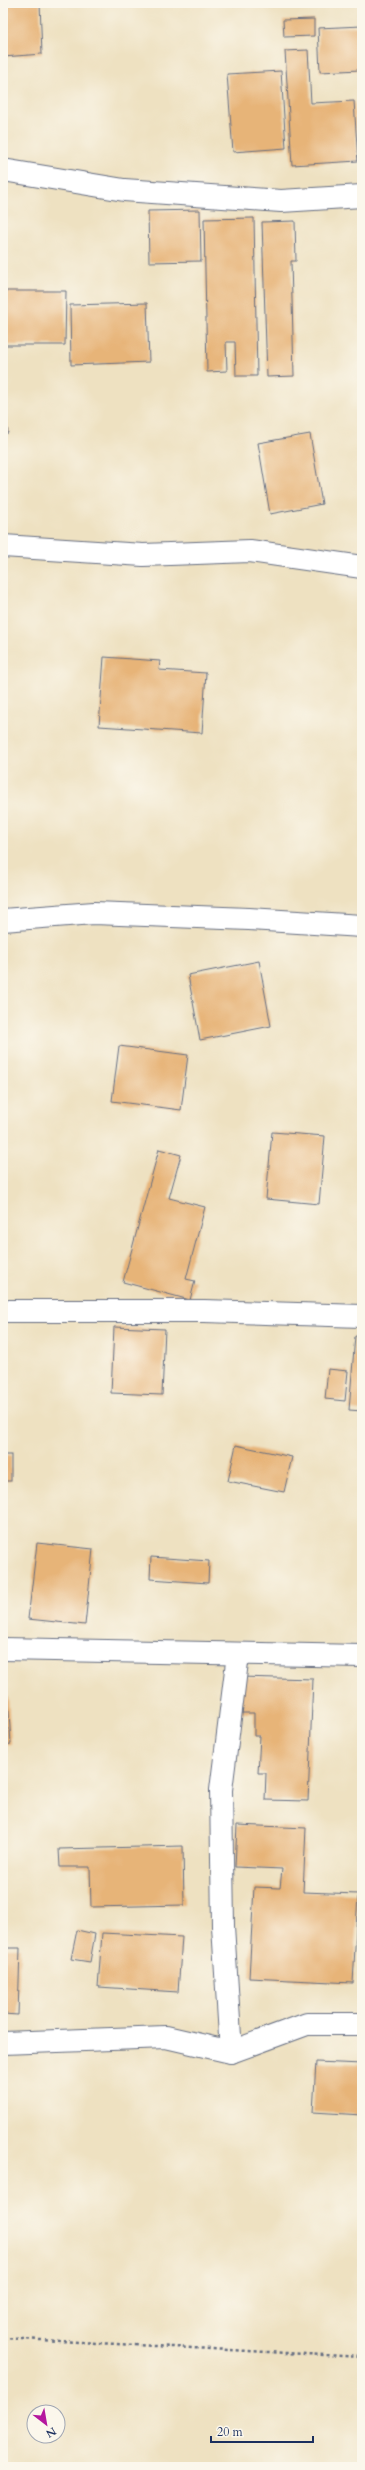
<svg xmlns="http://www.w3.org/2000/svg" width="365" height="2470" viewBox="0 0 365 2470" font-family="Cardo,serif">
  <rect width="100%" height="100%" fill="#fbf7ec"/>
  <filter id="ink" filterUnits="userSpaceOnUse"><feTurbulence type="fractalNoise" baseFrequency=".025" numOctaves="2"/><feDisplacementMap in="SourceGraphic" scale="8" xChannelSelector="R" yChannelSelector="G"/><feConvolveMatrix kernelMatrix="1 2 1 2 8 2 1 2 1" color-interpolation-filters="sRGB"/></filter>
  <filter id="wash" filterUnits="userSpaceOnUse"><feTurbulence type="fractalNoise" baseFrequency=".012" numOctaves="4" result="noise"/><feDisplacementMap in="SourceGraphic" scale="16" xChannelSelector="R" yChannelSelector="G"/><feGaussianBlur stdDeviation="0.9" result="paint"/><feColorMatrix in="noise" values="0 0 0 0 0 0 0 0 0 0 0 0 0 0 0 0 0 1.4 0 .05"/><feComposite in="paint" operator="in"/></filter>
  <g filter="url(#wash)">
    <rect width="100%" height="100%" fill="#eee1c1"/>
    <g id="blocks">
      <g fill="#e7b478">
        <polygon points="3,3 40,3 42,54 3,57"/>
        <polygon points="314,19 314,36 284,37 283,20"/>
        <polygon points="362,26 362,84 360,70 320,72 318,28"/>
        <polygon points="308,50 311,103 354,101 358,161 292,165 285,51"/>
        <polygon points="281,71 286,148 233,152 227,74"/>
        <polygon points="200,210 201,261 149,262 148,211"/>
        <polygon points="254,218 257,376 236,376 235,342 226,342 227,371 207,372 204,219"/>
        <polygon points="295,221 296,261 291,261 294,376 267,377 262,222"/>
        <polygon points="3,291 66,291 65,345 3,345"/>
        <polygon points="147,303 149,362 71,365 70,305"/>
        <polygon points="3,388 8,433 3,434"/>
        <polygon points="310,434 322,504 270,514 258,443"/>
        <polygon points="104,657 160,661 159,670 206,673 202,733 99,726"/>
        <polygon points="259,961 271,1026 200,1040 188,975"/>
        <polygon points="119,1046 188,1055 181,1110 112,1101"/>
        <polygon points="272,1132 325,1136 319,1204 266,1199"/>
        <polygon points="159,1149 181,1155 169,1198 205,1207 186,1279 195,1281 190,1300 123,1282"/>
        <polygon points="114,1327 165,1329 162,1395 111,1393"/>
        <polygon points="355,1336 362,1337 362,1411 349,1410"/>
        <polygon points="328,1369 348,1371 345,1401 325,1399"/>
        <polygon points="236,1445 292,1457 284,1492 228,1481"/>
        <rect x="3" y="1455" width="8" height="26"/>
        <polygon points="37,1543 93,1549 85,1625 28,1619"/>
        <polygon points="151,1557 209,1561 208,1583 150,1579"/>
        <polygon points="240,1677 313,1679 308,1801 265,1800 266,1773 258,1773 260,1736 254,1736 254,1713 239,1713"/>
        <polygon points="3,1697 8,1697 11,1744 3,1745"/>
        <polygon points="237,1825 306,1828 303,1892 358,1894 353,1983 249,1978 254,1887 280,1888 282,1869 235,1867"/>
        <polygon points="183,1846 184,1905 91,1907 90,1867 60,1867 59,1849"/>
        <polygon points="77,1930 95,1934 90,1962 71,1959"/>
        <polygon points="102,1933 182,1937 178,1992 98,1987"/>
        <polygon points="3,1948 20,1948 18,2015 3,2014"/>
        <polygon points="316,2062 362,2064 362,2115 313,2112"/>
      </g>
    </g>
  </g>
  <g filter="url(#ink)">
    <use href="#blocks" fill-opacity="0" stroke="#656d81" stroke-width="1"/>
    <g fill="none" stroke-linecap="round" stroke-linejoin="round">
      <defs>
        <g id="minor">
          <polyline points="3,170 124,190 281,201 362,196"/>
          <polyline points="3,546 143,555 250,551 362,567"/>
          <polyline points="3,920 94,913 249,919 362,926"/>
          <polyline points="3,1311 204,1311 362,1316"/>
          <polyline points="3,1649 362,1656"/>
          <polyline points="3,2043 166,2037 231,2052 307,2024 362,2024"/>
          <polyline points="231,2052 223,1926 221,1790 238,1654"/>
        </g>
      </defs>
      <use href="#minor" stroke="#656d81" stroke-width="24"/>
      <polyline stroke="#656d81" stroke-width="2.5" stroke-dasharray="3 3" stroke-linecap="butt" points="3,2338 362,2357"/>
      <use href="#minor" stroke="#fff" stroke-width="22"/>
    </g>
  </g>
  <rect width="365" height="2470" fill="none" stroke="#fbf7ec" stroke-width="16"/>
  <g transform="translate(46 2424) rotate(149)"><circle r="19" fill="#fbf7ec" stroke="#a1a7b3"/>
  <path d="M0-3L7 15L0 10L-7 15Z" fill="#b5179e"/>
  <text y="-6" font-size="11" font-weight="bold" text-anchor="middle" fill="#1b2f5e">N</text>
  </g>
  <path d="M211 2436v6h102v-6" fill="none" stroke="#1b2f5e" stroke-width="2"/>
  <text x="217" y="2436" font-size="12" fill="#1b2f5e" stroke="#fbf7ec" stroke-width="3" paint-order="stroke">20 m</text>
</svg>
